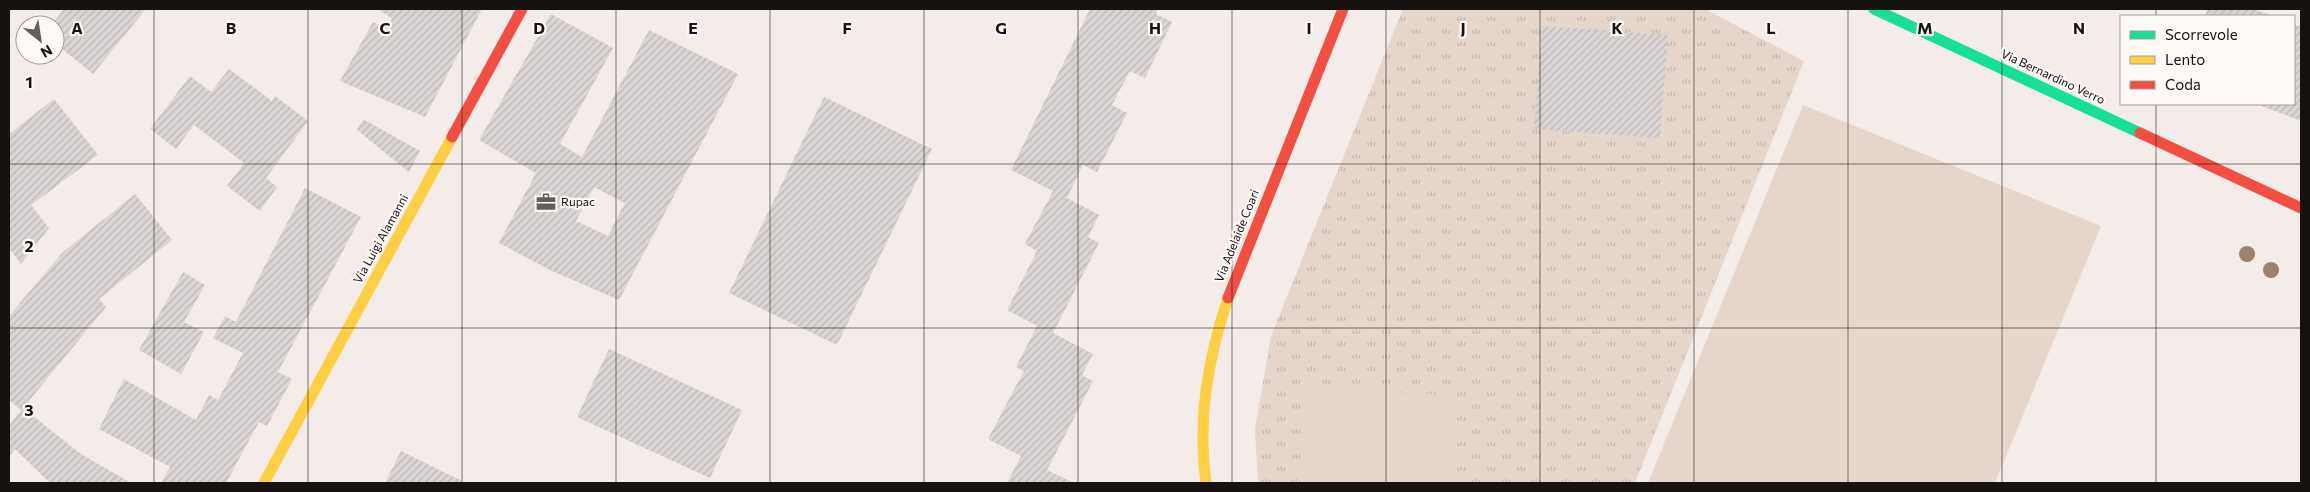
<svg xmlns="http://www.w3.org/2000/svg" width="2310" height="492" viewBox="0 0 2310 492" font-family="Commissioner,sans-serif">
  <defs>
    <pattern id="grass-tufts" width="24" height="20" patternUnits="userSpaceOnUse" patternTransform="scale(1.25)"><rect width="24" height="20" fill="#e6d6cc"/><path d="M3 7l-1-3M5 7V3M7 7l1-3M15 17l-1-3M17 17v-4M19 17l1-3" fill="none" stroke="#c5b7ae"/></pattern>
    <pattern id="building-hatch" width="6" height="6" patternUnits="userSpaceOnUse" patternTransform="scale(1.25)"><rect width="6" height="6" fill="#dbd6d5"/><path d="M-1 1l2-2M0 6l6-6M5 7l2-2" fill="none" stroke="#bbb7b6"/></pattern>
  </defs>
  <rect width="100%" height="100%" fill="#f3ece8"/>
  <polygon fill="url(#grass-tufts)" points="1403,9 1705,9 1804,61 1635,483 1258,483 1255,429 1271,336"/>
  <g fill="#e6d6cc">
    <polygon points="1803,105 2101,226 1995,483 1648,483"/>
    <polygon points="1304,388 1456,395 1452,483 1299,481"/>
  </g>
  <g fill="url(#building-hatch)" fill-rule="evenodd">
    <polygon points="64,9 146,9 93,74 55,43 55,25 51,25"/>
    <polygon points="378,9 482,9 425,117 340,81 373,22 386,30 392,19"/>
    <polygon points="1090,9 1158,9 1156,14 1172,22 1145,78 1130,71 1112,105 1127,113 1097,172 1083,165 1067,198 1099,215 1088,237 1099,243 1053,333 1093,354 1082,375 1093,381 1047,470 1074,483 1007,483 1021,456 988,439 1024,371 1016,367 1037,326 1007,310 1037,251 1025,244 1053,191 1011,170"/>
    <polygon points="2208,9 2253,9 2273,16 2205,16"/>
    <path d="M551,14L613,48L560,144L582,157L649,30L738,74L619,300L550,270L499,243L536,173L479,140ZM594,187L625,203L608,236L576,221Z"/>
    <polygon points="2294,24 2301,27 2301,121 2256,104 2294,104"/>
    <polygon points="1542,26 1668,35 1660,138 1534,129"/>
    <polygon points="229,69 272,101 275,96 308,121 266,178 277,187 260,211 227,186 244,163 194,125 176,149 150,129 190,76 211,92"/>
    <polygon points="824,97 932,149 837,345 729,293"/>
    <polygon points="54,99 98,155 31,205 49,228 21,264 9,248 9,134"/>
    <polygon points="363,119 420,151 409,172 357,130"/>
    <polygon points="305,188 361,217 278,372 292,379 267,426 259,422 226,483 161,483 170,467 99,429 124,379 196,420 209,395 218,400 243,353 213,338 225,316 236,322"/>
    <polygon points="135,194 172,240 99,299 106,307 23,408 81,454 131,483 50,483 15,449 9,457 9,426 21,410 9,400 9,316 62,253"/>
    <polygon points="183,272 205,285 184,322 204,332 181,374 139,350"/>
    <polygon points="609,349 742,410 710,478 577,417"/>
    <polygon points="401,451 466,483 385,483"/>
  </g>
  <g fill="none" stroke-linecap="round" stroke-linejoin="round">
    <polyline stroke="#16e098" stroke-width="11" points="1874,9 2140,133"/>
    <g stroke="#ffcf43" stroke-width="11">
      <polyline points="264,483 452,137"/>
      <path d="M1206,483C1197,419 1208,359 1228,298"/>
    </g>
    <g stroke="#f24e42" stroke-width="11">
      <polyline points="2140,133 2301,208"/>
      <polyline points="452,137 522,9"/>
      <polyline points="1228,298 1343,9"/>
    </g>
  </g>
  <g fill="#9c816c">
    <circle cx="2247" cy="254" r="8"/>
    <circle cx="2271" cy="270" r="8"/>
  </g>
  <path fill="none" stroke="#16120f" stroke-width="1" stroke-opacity="0.55" d="M154,9V483M308,9V483M462,9V483M616,9V483M770,9V483M924,9V483M1078,9V483M1232,9V483M1386,9V483M1540,9V483M1694,9V483M1848,9V483M2002,9V483M2156,9V16M2156,104V483M9,164H2301M9,328H2301"/>
  <defs>
    <symbol id="office-bare" viewBox="-9 -9 18 18"><path d="M-6-3h4V-5.5h4V-3h4V5H-6ZM-1-4.5V-3h2v-1.5ZM-6 0V1H6V0Z" fill="#635e5b" stroke="#fffaf7" stroke-width="2.5" paint-order="stroke"/></symbol>
  </defs>
  <g fill-rule="evenodd">
    <use href="#office-bare" x="532" y="188" width="28" height="28"/>
  </g>
  <g text-anchor="middle" stroke-width="4.5" stroke-linejoin="round" paint-order="stroke">
    <g font-size="12" fill="#16120f" stroke="#fffaf7">
      <text transform="translate(2053 77) rotate(25)" y="4">Via Bernardino Verro</text>
      <text transform="translate(1237 236) rotate(-68)" y="4">Via Adelaide Coari</text>
      <text transform="translate(381 239) rotate(-61)" y="4">Via Luigi Alamanni</text>
    </g>
    <g font-size="12" fill="#16120f" stroke="#fffaf7" text-anchor="start">
      <text x="561" y="206">Rupac</text>
    </g>
  </g>
  <g font-size="16" text-anchor="middle" font-weight="bold" fill="#16120f" stroke="#fffaf7" stroke-width="4.5" stroke-linejoin="round" paint-order="stroke">
    <text x="77" y="34">A</text>
    <text x="231" y="34">B</text>
    <text x="385" y="34">C</text>
    <text x="539" y="34">D</text>
    <text x="693" y="34">E</text>
    <text x="847" y="34">F</text>
    <text x="1001" y="34">G</text>
    <text x="1155" y="34">H</text>
    <text x="1309" y="34">I</text>
    <text x="1463" y="34">J</text>
    <text x="1617" y="34">K</text>
    <text x="1771" y="34">L</text>
    <text x="1925" y="34">M</text>
    <text x="2079" y="34">N</text>
    <text x="29" y="88">1</text>
    <text x="29" y="252">2</text>
    <text x="29" y="416">3</text>
  </g>
  <rect width="2310" height="492" fill="none" stroke="#16120f" stroke-width="20"/>
  <rect x="2120" y="15" width="175" height="90" fill="#fffaf7" stroke="#a29d9a"/>
  <rect x="2130" y="31" width="25" height="8" fill="#16e098" stroke="#a29d9a"/>
  <text x="2165" y="40" font-size="15" fill="#16120f">Scorrevole</text>
  <rect x="2130" y="56" width="25" height="8" fill="#ffcf43" stroke="#a29d9a"/>
  <text x="2165" y="65" font-size="15" fill="#16120f">Lento</text>
  <rect x="2130" y="81" width="25" height="8" fill="#f24e42" stroke="#a29d9a"/>
  <text x="2165" y="90" font-size="15" fill="#16120f">Coda</text>
  <g transform="translate(40 40) rotate(150)"><circle r="24" fill="#fffaf7" stroke="#a29d9a"/>
  <path d="M0-4L9 19L0 12L-9 19Z" fill="#635e5b"/>
  <text y="-8" font-size="14" font-weight="bold" text-anchor="middle" fill="#16120f">N</text>
  </g>
</svg>
